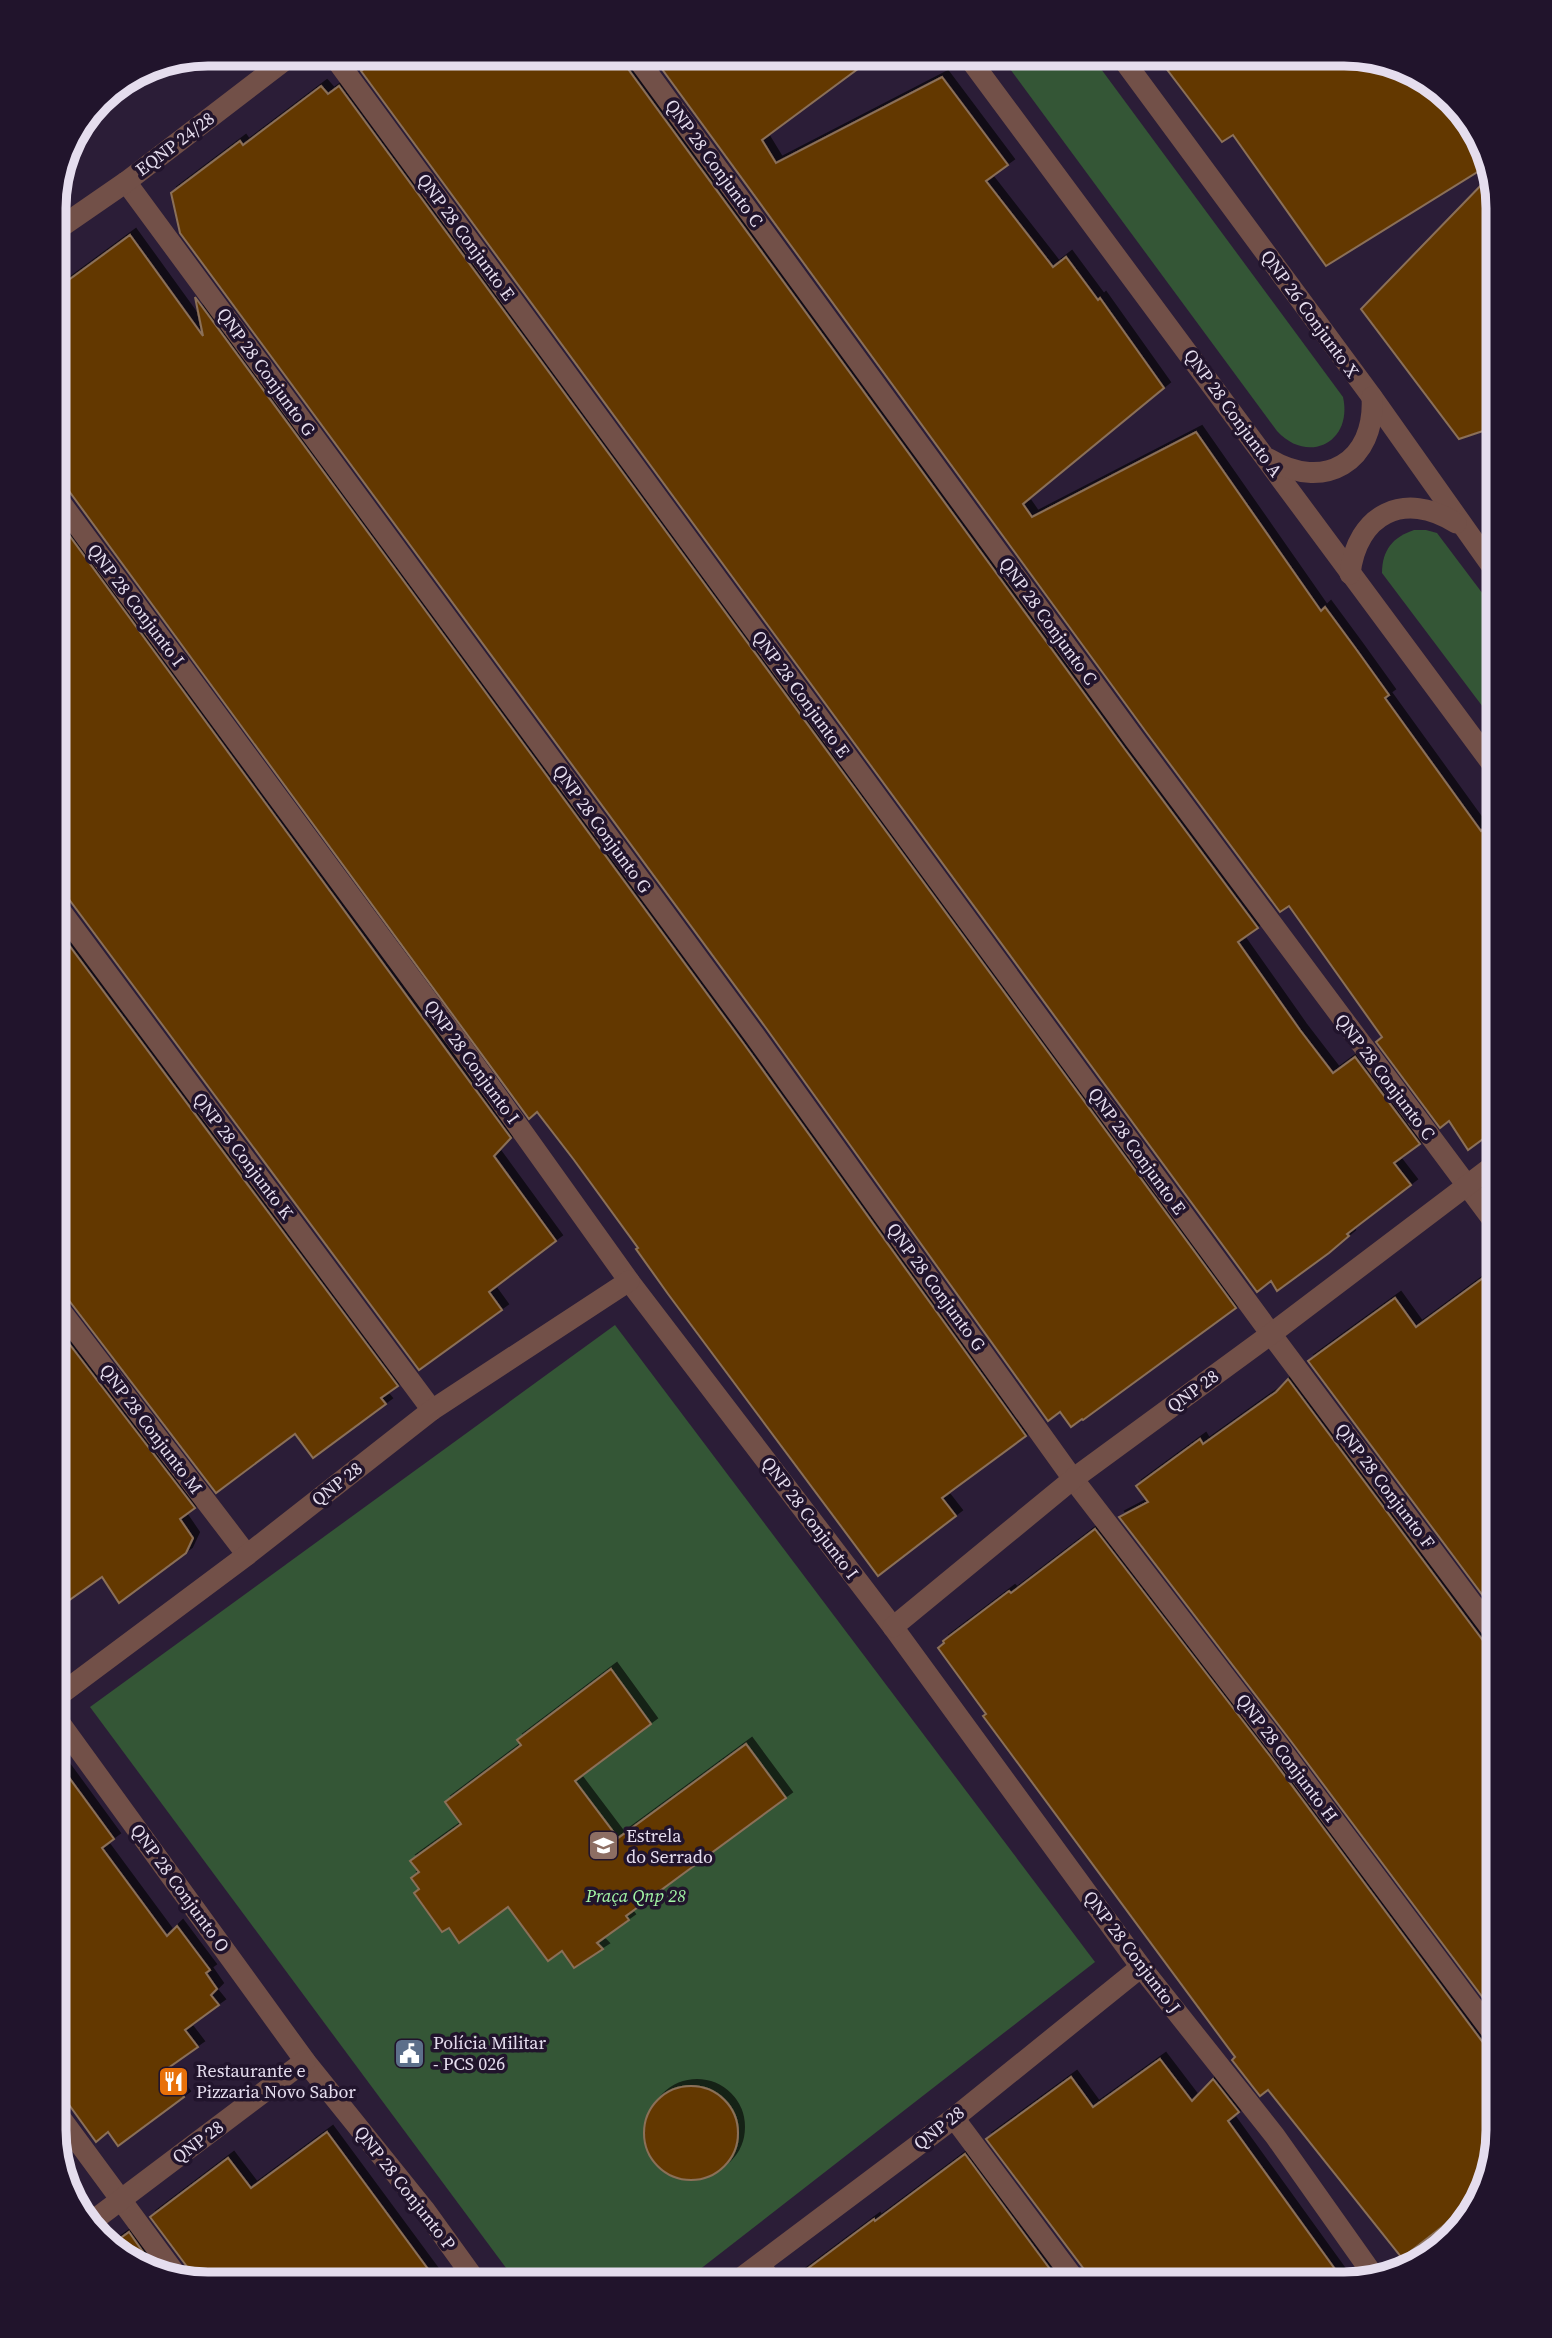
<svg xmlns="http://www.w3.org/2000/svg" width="1552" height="2338" viewBox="0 0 1552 2338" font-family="'Source Serif 4',serif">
  <defs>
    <filter id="shadow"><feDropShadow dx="6" dy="-6" stdDeviation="0" flood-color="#0009"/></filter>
  </defs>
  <rect width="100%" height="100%" fill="#2b1d37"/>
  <g fill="#345636">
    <path d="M999,54H1090L1343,397C1353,442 1308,465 1277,431Z"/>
    <path d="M1414,530H1426L1437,533L1498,614V727L1382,573C1382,550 1393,537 1414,530Z"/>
    <polygon points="615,1325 1095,1962 681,2284 518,2284 90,1707"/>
  </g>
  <g fill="#643905" stroke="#8b7058" stroke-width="2" filter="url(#shadow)">
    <polygon points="384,54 621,54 623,62 1124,748 1258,928 1238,942 1300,1030 1333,1073 1355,1057 1420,1144 1394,1163 1411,1185 1347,1234 1349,1236 1329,1253 1277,1291 1271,1281 1257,1292 361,71"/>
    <polygon points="651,54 878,54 762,140 776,163 942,77 1008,165 986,181 1053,267 1066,257 1098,300 1100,298 1164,388 1023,504 1032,517 1196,432 1321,611 1325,607 1356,649 1389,695 1385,698 1481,831 1498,814 1498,1019 1493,1023 1498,1033 1498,1128 1468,1150 1449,1121 1440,1128 1376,1042 1382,1037 1289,906 1280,912 1146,732"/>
    <polygon points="1156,55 1353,55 1421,75 1477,132 1487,166 1326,266 1233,135 1222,142"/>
    <polygon points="321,86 328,94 339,86 1236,1308 1083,1420 1082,1419 1071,1427 1060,1412 1048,1421 766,1028 180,233 171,193 240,141 243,145"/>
    <polygon points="1489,177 1498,208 1498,426 1459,439 1361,309"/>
    <polygon points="130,235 203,336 195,297 744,1044 1026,1436 942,1498 956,1516 878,1576 668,1294 636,1249 638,1248 574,1160 537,1112 529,1119 66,487 55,482 55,290"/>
    <polygon points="55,516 511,1138 494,1156 556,1241 489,1292 502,1310 419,1370 65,894 54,889"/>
    <polygon points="54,925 398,1386 381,1398 386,1404 313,1458 295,1434 216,1493 64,1294 54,1289"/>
    <polygon points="1498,1267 1498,1616 1308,1361 1395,1298 1416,1327"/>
    <polygon points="54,1324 195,1508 180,1519 193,1538 186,1553 119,1603 102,1577 54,1611"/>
    <polygon points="1288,1379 1487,1646 1498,1651 1498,2018 1290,1740 1119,1517 1148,1502 1136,1486 1200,1439 1203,1444 1276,1392"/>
    <polygon points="1095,1529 1270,1756 1487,2048 1498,2053 1498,2130 1479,2198 1402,2258 1268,2090 1260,2096 1232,2060 1235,2057 983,1716 986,1714 938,1648 944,1643 943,1641 1009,1591 1011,1593"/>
    <polygon points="611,1669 651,1724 575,1781 618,1838 746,1744 786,1798 626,1916 629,1920 597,1943 603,1949 574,1968 562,1951 548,1961 508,1907 459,1943 449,1928 442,1932 414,1893 419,1889 411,1878 419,1872 410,1861 461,1824 445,1802 521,1745 517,1740"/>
    <polygon points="54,1757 114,1839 102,1848 167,1936 177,1926 210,1970 206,1973 217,1989 211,1995 219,2005 185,2030 198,2047 164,2071 184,2097 118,2146 108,2132 96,2142 54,2084"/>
    <polygon points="1160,2059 1192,2101 1213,2079 1239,2112 1228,2121 1345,2283 1091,2284 1089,2276 986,2139 1071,2077 1093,2107"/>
    <circle cx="691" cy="2133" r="47"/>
    <polygon points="327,2132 439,2284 199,2283 189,2280 188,2268 150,2217 228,2158 251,2188"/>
    <polygon points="965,2154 1061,2284 787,2284 874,2219 875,2221"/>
    <polygon points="129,2232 155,2269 123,2258 111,2245"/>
  </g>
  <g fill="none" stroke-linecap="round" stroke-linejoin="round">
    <g stroke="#725048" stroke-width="21">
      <polyline points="332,54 1271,1334 1498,1638"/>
      <polyline points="634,54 1135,740 1498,1227"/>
      <polyline points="966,54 1498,772"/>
      <polyline points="1119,54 1372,397 1498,575"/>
      <polyline points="126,182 755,1036 1073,1479 1280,1748 1498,2040"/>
      <polyline points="55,231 126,182 293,54"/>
      <path d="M1269,459C1324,492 1376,462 1372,397"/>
      <polyline points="55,495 459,1043 629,1281 893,1627 1141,1967 1275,2136 1374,2276"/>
      <path d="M1350,574C1357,514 1404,490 1456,523"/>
      <polyline points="54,902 432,1410"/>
      <polyline points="54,1302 247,1555"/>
      <polyline points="893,1627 1073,1479 1271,1334 1498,1162"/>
      <polyline points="54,1699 247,1555 432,1410 629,1281"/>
      <polyline points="54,1715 305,2061 424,2209 478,2284"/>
      <polyline points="54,2109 177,2276"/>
      <polyline points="954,2118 1078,2284"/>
      <polyline points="90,2223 305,2061"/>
      <polyline points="760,2265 774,2284"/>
      <polyline points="733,2284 954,2118 1141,1967"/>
    </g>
  </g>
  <defs>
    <symbol id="school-square" viewBox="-11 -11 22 22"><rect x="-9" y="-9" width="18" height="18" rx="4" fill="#8d6e63" stroke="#21142c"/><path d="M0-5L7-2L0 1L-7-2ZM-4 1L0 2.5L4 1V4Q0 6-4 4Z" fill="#fff"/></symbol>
    <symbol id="civic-square" viewBox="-11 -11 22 22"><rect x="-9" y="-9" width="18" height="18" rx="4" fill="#5c6f8a" stroke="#21142c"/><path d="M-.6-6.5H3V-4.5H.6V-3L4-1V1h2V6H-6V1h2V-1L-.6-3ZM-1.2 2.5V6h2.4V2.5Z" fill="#fff"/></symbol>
    <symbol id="restaurant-square" viewBox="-11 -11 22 22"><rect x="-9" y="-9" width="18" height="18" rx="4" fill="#e8710a" stroke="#21142c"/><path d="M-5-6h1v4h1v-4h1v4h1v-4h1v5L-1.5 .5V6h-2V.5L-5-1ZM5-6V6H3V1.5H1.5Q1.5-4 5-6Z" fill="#fff"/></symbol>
  </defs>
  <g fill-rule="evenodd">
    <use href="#school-square" x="586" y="1828" width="35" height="35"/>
    <use href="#civic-square" x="392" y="2036" width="35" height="35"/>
    <use href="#restaurant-square" x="156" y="2064" width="35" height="35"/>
  </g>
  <g text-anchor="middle" stroke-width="7" stroke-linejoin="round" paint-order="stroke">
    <g font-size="18" fill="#e5ddee" stroke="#21142c">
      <text transform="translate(175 144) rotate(-37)" y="6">EQNP 24/28</text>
      <text transform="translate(714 163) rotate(54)" y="6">QNP 28 Conjunto C</text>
      <text transform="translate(466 237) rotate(54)" y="6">QNP 28 Conjunto E</text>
      <text transform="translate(1310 314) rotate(54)" y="6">QNP 26 Conjunto X</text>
      <text transform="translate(266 372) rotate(54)" y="6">QNP 28 Conjunto G</text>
      <text transform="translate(1233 413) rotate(54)" y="6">QNP 28 Conjunto A</text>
      <text transform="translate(136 605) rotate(53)" y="6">QNP 28 Conjunto I</text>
      <text transform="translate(1048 621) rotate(54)" y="6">QNP 28 Conjunto C</text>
      <text transform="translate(801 694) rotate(54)" y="6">QNP 28 Conjunto E</text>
      <text transform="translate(602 829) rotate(54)" y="6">QNP 28 Conjunto G</text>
      <text transform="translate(472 1062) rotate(54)" y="6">QNP 28 Conjunto I</text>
      <text transform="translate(1385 1077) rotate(53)" y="6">QNP 28 Conjunto C</text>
      <text transform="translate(1137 1151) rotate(54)" y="6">QNP 28 Conjunto E</text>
      <text transform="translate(243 1156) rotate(53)" y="6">QNP 28 Conjunto K</text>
      <text transform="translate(936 1287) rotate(54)" y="6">QNP 28 Conjunto G</text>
      <text transform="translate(1193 1391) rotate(-36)" y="6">QNP 28</text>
      <text transform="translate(151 1429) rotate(53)" y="6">QNP 28 Conjunto M</text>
      <text transform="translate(337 1484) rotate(-38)" y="6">QNP 28</text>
      <text transform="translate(1385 1486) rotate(53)" y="6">QNP 28 Conjunto F</text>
      <text transform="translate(810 1518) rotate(53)" y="6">QNP 28 Conjunto I</text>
      <text transform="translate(1287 1758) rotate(53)" y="6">QNP 28 Conjunto H</text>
      <text transform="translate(180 1888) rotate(54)" y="6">QNP 28 Conjunto O</text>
      <text transform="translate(1132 1952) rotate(53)" y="6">QNP 28 Conjunto J</text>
      <text transform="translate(939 2128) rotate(-38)" y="6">QNP 28</text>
      <text transform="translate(198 2142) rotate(-37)" y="6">QNP 28</text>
      <text transform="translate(405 2188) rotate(52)" y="6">QNP 28 Conjunto P</text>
    </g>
    <g font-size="18" fill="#e5ddee" stroke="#21142c" text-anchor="start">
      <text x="626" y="1842">Estrela<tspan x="626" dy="21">do Serrado</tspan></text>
      <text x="433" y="2049">Polícia Militar<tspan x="433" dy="21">- PCS 026</tspan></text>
      <text x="196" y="2077">Restaurante e<tspan x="196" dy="21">Pizzaria Novo Sabor</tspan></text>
    </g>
    <g font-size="18" font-style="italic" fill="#a3f7a6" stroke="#21142c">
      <text x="636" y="1902">Praça Qnp 28</text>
    </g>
  </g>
  <path d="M0 0H1552V2338H0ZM208 66H1344A142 142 0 0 1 1486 208V2130A142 142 0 0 1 1344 2272H208A142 142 0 0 1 66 2130V208A142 142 0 0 1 208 66Z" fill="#21142c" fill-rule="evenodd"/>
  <path fill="none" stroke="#e5ddee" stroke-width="9" d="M208 66H1344A142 142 0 0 1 1486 208V2130A142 142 0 0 1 1344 2272H208A142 142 0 0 1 66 2130V208A142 142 0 0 1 208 66Z"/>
</svg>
